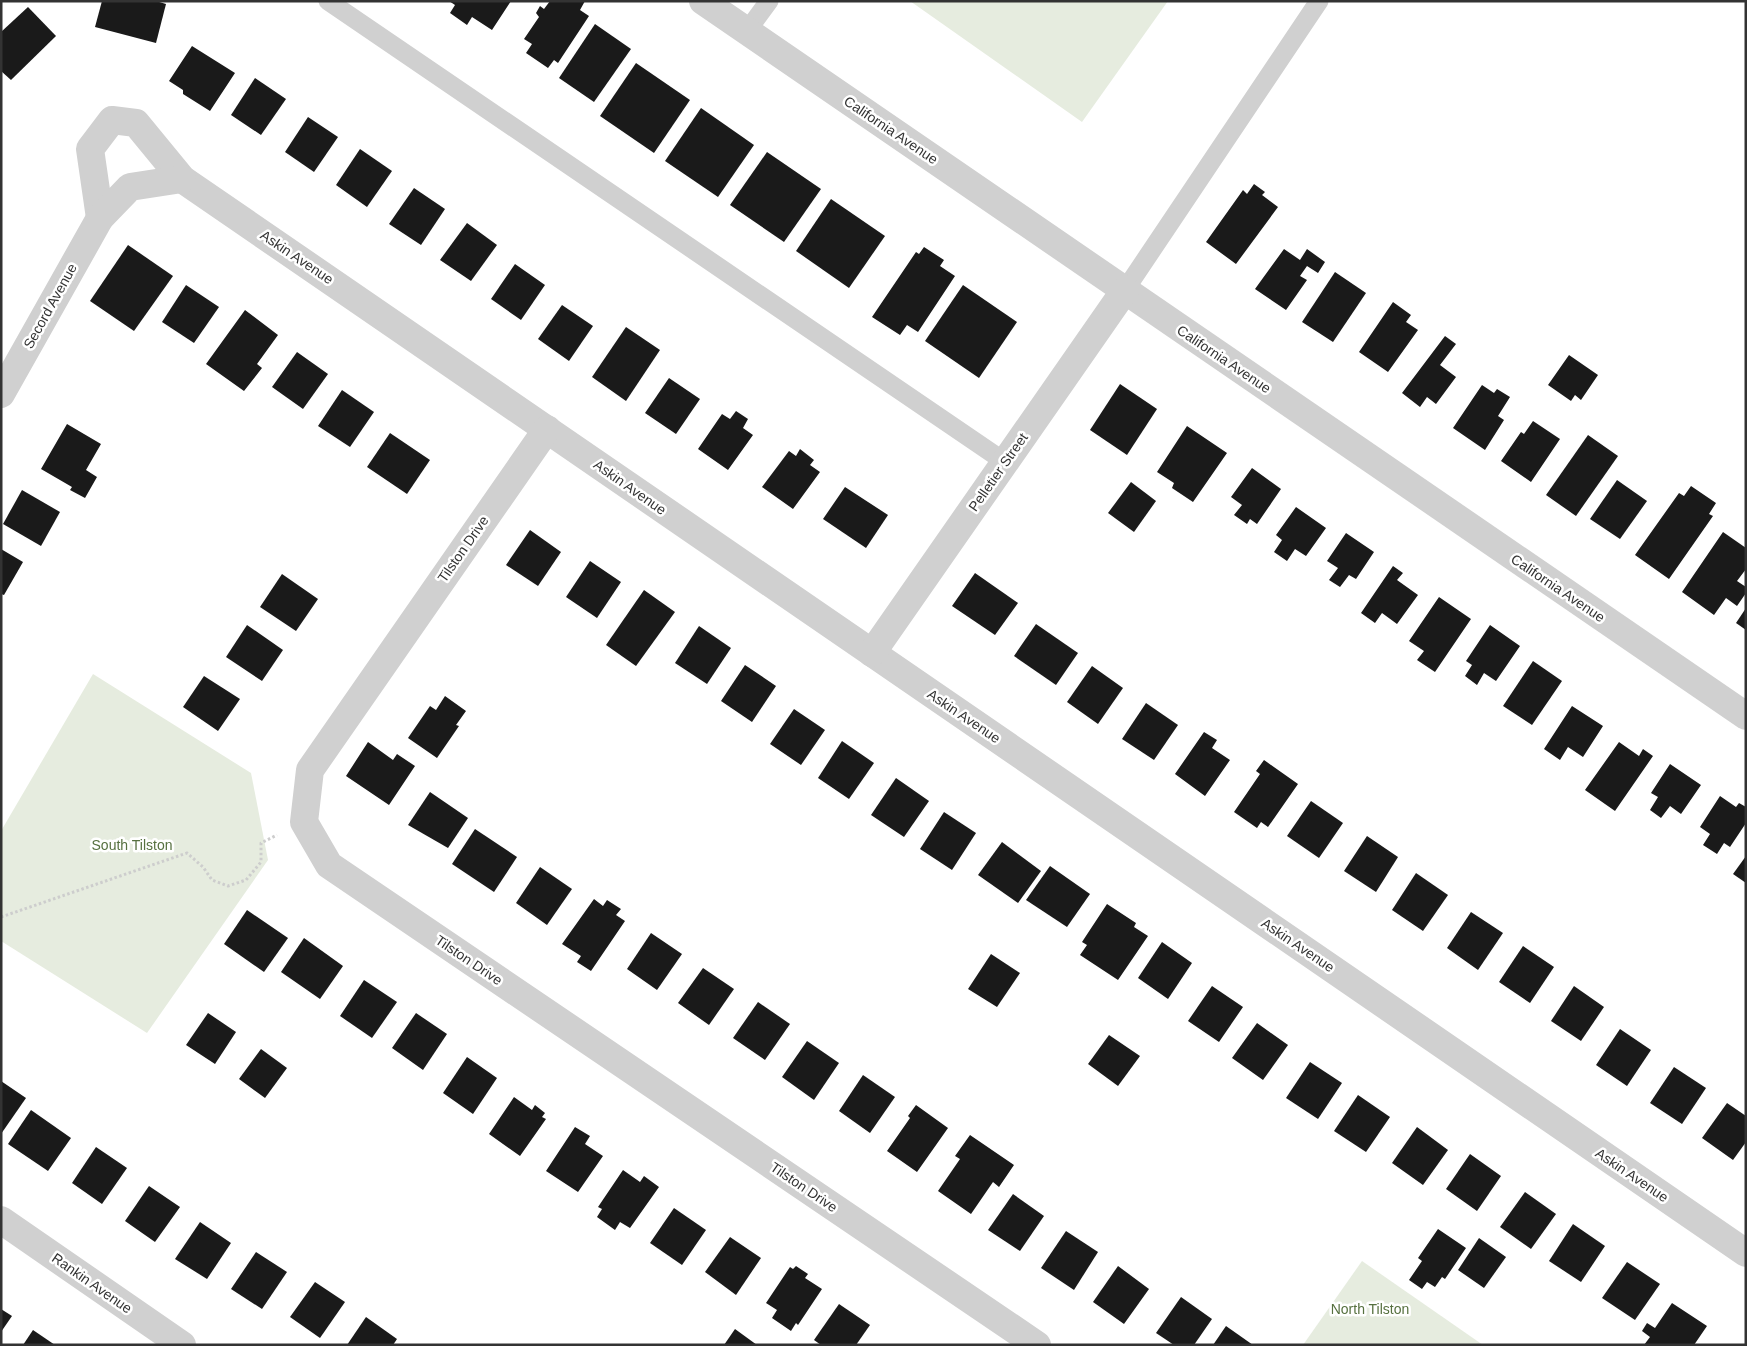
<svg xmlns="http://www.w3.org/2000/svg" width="1747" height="1346" viewBox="0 0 1747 1346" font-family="Arial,sans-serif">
  <rect width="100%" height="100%" fill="#fff"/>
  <g fill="#e6ecdf">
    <polygon points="910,1 1168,1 1082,122"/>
    <polygon points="93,674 251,773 268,860 147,1033 1,941 1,831"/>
    <polygon points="1362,1261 1483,1345 1303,1345"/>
  </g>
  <g fill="#1a1a1a">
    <polygon points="102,1 156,1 166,4 156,43 95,27"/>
    <polygon points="449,1 511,1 492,30 472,17 467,25 450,13 455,5"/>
    <polygon points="550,1 585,1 580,10 589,16 558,63 554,60 548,68 526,53 532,44 524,39 539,17 536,13 540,6 544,9"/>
    <polygon points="28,7 56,36 11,80 1,71 1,32"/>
    <polygon points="595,24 631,49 594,102 559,78"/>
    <polygon points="192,46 235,73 210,111 183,94 183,90 169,81"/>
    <polygon points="636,63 690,100 654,153 600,116"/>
    <polygon points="255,78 286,99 261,135 231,115"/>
    <polygon points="701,108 754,145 718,197 665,161"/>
    <polygon points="308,117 338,137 314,172 285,152"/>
    <polygon points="360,149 392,171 367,207 336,185"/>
    <polygon points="767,152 821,189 784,242 730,205"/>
    <polygon points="1254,184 1265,192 1262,195 1278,207 1236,264 1206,242 1243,190 1247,194"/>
    <polygon points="414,188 445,209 421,245 389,224"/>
    <polygon points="831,199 885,236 849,288 796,251"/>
    <polygon points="467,223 497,245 471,281 440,260"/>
    <polygon points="128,245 173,276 134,331 90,301"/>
    <polygon points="924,247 944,260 940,266 955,276 918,332 907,325 900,335 872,317 916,252 919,254"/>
    <polygon points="1284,249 1300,260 1307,249 1325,262 1318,273 1307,266 1300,276 1307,280 1286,310 1255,289"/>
    <polygon points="515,264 545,285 521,320 491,299"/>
    <polygon points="1335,272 1366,293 1333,342 1302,322"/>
    <polygon points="186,285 219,307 194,343 162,322"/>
    <polygon points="963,285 1017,322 979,378 925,341"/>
    <polygon points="1393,302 1411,315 1406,322 1418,330 1388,372 1359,352"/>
    <polygon points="562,305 593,326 569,361 538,339"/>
    <polygon points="245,310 278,335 257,364 262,368 244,391 206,364"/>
    <polygon points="626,327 660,350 626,401 592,377"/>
    <polygon points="1445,336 1456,344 1440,365 1456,377 1436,404 1427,397 1420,407 1402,393"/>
    <polygon points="297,352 328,374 303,409 272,387"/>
    <polygon points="1569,355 1598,375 1581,400 1575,395 1571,401 1548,385"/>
    <polygon points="669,378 700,399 676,434 645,413"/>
    <polygon points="1120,384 1157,409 1127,455 1090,430"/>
    <polygon points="1482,385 1494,393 1497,389 1510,397 1498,416 1504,420 1485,450 1453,428"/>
    <polygon points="342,390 374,412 350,447 318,426"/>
    <polygon points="736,411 748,419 743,428 753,435 728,470 698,449 722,414 730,419"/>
    <polygon points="1533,421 1560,439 1531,482 1501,461 1521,432 1524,434"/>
    <polygon points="67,424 101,444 86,470 97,477 85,498 70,490 72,487 41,469"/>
    <polygon points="1187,426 1227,453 1193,502 1172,488 1174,483 1157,472"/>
    <polygon points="390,433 430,460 407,494 367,467"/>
    <polygon points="1588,435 1618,456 1576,516 1546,495"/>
    <polygon points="800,449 814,460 810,465 820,472 793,509 762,487 789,451 796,456"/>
    <polygon points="1252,468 1281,489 1257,524 1250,519 1247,524 1234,515 1242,505 1231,497"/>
    <polygon points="1617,480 1647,501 1620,539 1590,519"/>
    <polygon points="1131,482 1156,501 1134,532 1108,513"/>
    <polygon points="1691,486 1716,503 1709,514 1713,516 1669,579 1635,555 1679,493 1684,496"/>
    <polygon points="845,487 888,515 866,548 823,519"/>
    <polygon points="22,490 60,512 41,546 3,524"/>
    <polygon points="1296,507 1326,528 1306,556 1295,549 1287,561 1274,552 1282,540 1276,535"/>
    <polygon points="530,530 561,552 538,586 506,565"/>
    <polygon points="1723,532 1746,548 1746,569 1737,581 1746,587 1746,593 1737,606 1726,598 1714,615 1682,592"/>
    <polygon points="1346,533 1374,552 1356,579 1349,575 1340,587 1329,580 1338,568 1327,561"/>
    <polygon points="1,549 23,562 4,595 1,594"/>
    <polygon points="590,561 621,582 597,618 566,597"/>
    <polygon points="1393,566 1403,573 1397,580 1418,595 1397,624 1382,613 1375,623 1361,613"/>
    <polygon points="975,573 1018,603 995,635 952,606"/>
    <polygon points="282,574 318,599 296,631 260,607"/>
    <polygon points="644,590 675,612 636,666 606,645"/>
    <polygon points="1439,597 1471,619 1435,672 1417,660 1424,651 1409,641"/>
    <polygon points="1746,608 1746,630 1736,623"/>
    <polygon points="1036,624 1078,653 1056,685 1014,656"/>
    <polygon points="247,625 283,650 262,681 226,657"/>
    <polygon points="1490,625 1520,646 1496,681 1484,673 1477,685 1465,676 1472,665 1466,661"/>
    <polygon points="699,626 731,648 707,684 675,663"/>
    <polygon points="1533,661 1562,681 1532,725 1503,706"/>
    <polygon points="745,665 776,686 752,722 721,701"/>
    <polygon points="1092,666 1123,688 1098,724 1067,702"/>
    <polygon points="204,676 240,699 218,731 183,707"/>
    <polygon points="445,696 466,711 456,725 459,726 437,758 408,738 430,706 436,710"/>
    <polygon points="1146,703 1178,725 1154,760 1122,739"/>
    <polygon points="1572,706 1603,726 1583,757 1568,747 1560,760 1544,749"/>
    <polygon points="794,709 825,730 801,765 770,744"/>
    <polygon points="1204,732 1217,740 1212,748 1230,760 1205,796 1175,774"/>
    <polygon points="842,741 874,763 849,799 818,778"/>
    <polygon points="368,742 393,760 397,754 415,766 389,805 346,776"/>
    <polygon points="1619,742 1639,756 1643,749 1653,756 1615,811 1585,790"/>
    <polygon points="1264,760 1298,784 1268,827 1261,822 1257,828 1234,812 1260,774 1256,771"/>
    <polygon points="1670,764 1701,785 1681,814 1670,806 1661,818 1650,810 1658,797 1651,793"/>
    <polygon points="896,778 929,801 904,837 871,815"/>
    <polygon points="430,792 468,818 448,848 408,825"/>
    <polygon points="1720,796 1736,807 1739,803 1746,807 1746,823 1730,847 1724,843 1717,854 1703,845 1710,834 1700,827"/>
    <polygon points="1311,801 1343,823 1319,858 1287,836"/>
    <polygon points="944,812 976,833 952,870 920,849"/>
    <polygon points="475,829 517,857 494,892 452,864"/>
    <polygon points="1367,836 1398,857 1376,892 1344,871"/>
    <polygon points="1002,842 1041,871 1018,903 978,875"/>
    <polygon points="1746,856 1746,883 1733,874"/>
    <polygon points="1050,866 1090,894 1067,927 1026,900"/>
    <polygon points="540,867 572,889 547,925 516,903"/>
    <polygon points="1416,873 1448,895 1423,931 1392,910"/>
    <polygon points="594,899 603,906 607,900 621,909 616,915 625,921 591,971 577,962 581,956 562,944"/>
    <polygon points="1107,904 1136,923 1134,927 1148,936 1118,980 1080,955 1087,945 1082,942"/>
    <polygon points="247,910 288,938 264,972 224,944"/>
    <polygon points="1471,912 1503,933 1478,970 1447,948"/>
    <polygon points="651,933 682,954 657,990 627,969"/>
    <polygon points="304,938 343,966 320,999 281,972"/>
    <polygon points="1162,942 1192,963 1168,999 1138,978"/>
    <polygon points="1523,946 1554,967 1530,1003 1499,982"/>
    <polygon points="991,954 1020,973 997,1007 968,989"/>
    <polygon points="703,968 734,989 709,1025 678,1003"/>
    <polygon points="364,980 397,1002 372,1038 340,1016"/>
    <polygon points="1212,986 1243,1007 1219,1042 1188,1021"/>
    <polygon points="1574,986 1604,1007 1581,1041 1551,1021"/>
    <polygon points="758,1002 790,1024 765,1060 733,1038"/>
    <polygon points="208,1013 236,1032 215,1064 186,1045"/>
    <polygon points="416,1013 447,1034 423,1070 392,1048"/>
    <polygon points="1257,1023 1288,1045 1263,1080 1232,1058"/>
    <polygon points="1620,1029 1651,1050 1627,1086 1596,1065"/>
    <polygon points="1109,1035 1140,1056 1118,1086 1088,1064"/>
    <polygon points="807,1041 839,1063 814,1100 782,1077"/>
    <polygon points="261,1049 287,1068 265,1098 239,1079"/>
    <polygon points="467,1057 497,1078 473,1114 443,1093"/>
    <polygon points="1310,1062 1342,1083 1318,1119 1286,1098"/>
    <polygon points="1674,1067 1706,1088 1682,1124 1650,1103"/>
    <polygon points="863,1075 895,1097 870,1133 839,1111"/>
    <polygon points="1,1081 26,1098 1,1134"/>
    <polygon points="1358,1095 1390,1117 1366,1152 1334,1131"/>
    <polygon points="514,1097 532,1110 535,1105 545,1113 542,1117 546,1119 520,1156 489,1134"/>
    <polygon points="1727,1103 1746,1116 1746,1142 1733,1160 1702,1138"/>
    <polygon points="916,1105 948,1128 917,1172 887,1151 910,1118 908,1116"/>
    <polygon points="31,1110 71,1138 48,1171 8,1144"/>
    <polygon points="575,1127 590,1136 585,1144 603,1156 578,1192 546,1171"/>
    <polygon points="1417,1127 1448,1150 1423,1185 1392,1163"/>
    <polygon points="970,1135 1014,1165 999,1187 993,1182 971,1214 938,1191 960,1159 955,1156"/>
    <polygon points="96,1147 127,1168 102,1204 72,1183"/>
    <polygon points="1470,1154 1501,1176 1477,1211 1446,1189"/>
    <polygon points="623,1170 640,1182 644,1176 659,1187 630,1228 620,1222 615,1230 597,1217 602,1209 598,1207"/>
    <polygon points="149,1186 180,1207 155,1242 125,1221"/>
    <polygon points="1525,1192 1556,1214 1531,1249 1500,1227"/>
    <polygon points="1013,1194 1044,1216 1020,1251 988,1230"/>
    <polygon points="674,1208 706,1230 682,1265 650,1243"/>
    <polygon points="200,1222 231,1243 207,1279 175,1259"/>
    <polygon points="1573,1224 1605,1246 1581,1282 1549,1261"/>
    <polygon points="1438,1229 1466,1248 1445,1279 1442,1277 1435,1287 1427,1282 1422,1289 1409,1280 1422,1261 1418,1258"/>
    <polygon points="1066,1231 1098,1252 1074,1290 1041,1268"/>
    <polygon points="730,1237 761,1258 736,1295 705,1272"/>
    <polygon points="1479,1238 1506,1257 1484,1288 1458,1270"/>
    <polygon points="256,1252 287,1272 262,1309 231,1289"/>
    <polygon points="1627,1262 1660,1284 1635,1320 1602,1298"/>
    <polygon points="796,1266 808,1274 805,1278 822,1289 798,1325 796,1323 791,1331 772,1318 777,1310 766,1303 790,1267 793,1269"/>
    <polygon points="1118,1266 1149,1289 1124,1324 1093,1302"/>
    <polygon points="315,1282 345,1302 320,1338 290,1317"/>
    <polygon points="1181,1297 1212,1319 1194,1345 1174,1345 1156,1333"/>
    <polygon points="1672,1303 1707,1326 1694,1345 1644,1345 1650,1337 1642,1331 1647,1323 1655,1328"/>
    <polygon points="839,1304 870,1325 856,1345 821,1345 814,1340"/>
    <polygon points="1,1309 12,1316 1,1332"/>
    <polygon points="366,1317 397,1339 393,1345 347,1345"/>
    <polygon points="1226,1326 1253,1345 1213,1345"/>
    <polygon points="735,1329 757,1345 724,1345"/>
    <polygon points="33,1330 55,1345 23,1345"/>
  </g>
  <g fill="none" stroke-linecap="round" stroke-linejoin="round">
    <polyline stroke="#cdcdcd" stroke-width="3" stroke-dasharray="2.5 2.5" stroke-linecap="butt" points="1,917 187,853 203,867 212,880 228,886 246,880 261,862 261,843 277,835"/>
    <g stroke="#d0d0d0" stroke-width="19">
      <polyline points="328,1 1005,462"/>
      <polyline points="747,31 769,1"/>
      <polyline points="1125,290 1319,1"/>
    </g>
    <g stroke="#d0d0d0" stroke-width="28">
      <polyline points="703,1 1746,716"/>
      <polyline points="100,218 90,149 112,120 136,123 182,179 1746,1253"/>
      <polyline points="1,394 100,218 130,187 182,179"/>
      <polyline points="547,429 310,770 304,822 329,865 1037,1345"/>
      <polyline points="872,653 1125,290"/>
      <polyline points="1,1220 182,1345"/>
    </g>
  </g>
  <g text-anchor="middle" stroke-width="5" stroke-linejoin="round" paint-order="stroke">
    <g font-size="14" fill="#333" stroke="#fff">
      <text transform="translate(891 130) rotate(34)" y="5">California Avenue</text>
      <text transform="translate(297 257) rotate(34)" y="5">Askin Avenue</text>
      <text transform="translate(50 306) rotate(-61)" y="5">Secord Avenue</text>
      <text transform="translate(1224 359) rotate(34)" y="5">California Avenue</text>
      <text transform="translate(998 472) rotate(-55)" y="5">Pelletier Street</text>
      <text transform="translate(630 487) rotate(35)" y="5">Askin Avenue</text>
      <text transform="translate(463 549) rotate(-55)" y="5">Tilston Drive</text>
      <text transform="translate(1558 588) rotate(34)" y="5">California Avenue</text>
      <text transform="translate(964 716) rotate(34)" y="5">Askin Avenue</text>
      <text transform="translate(1298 945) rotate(34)" y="5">Askin Avenue</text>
      <text transform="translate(469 960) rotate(34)" y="5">Tilston Drive</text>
      <text transform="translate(1632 1175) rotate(34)" y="5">Askin Avenue</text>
      <text transform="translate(804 1187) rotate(34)" y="5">Tilston Drive</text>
      <text transform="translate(92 1283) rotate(35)" y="5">Rankin Avenue</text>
    </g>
    <g font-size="14" fill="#56703f" stroke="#fff">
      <text x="132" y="850">South Tilston</text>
      <text x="1370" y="1314">North Tilston</text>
    </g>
  </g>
  <rect width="1747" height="1346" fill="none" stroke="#333333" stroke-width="5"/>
</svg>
